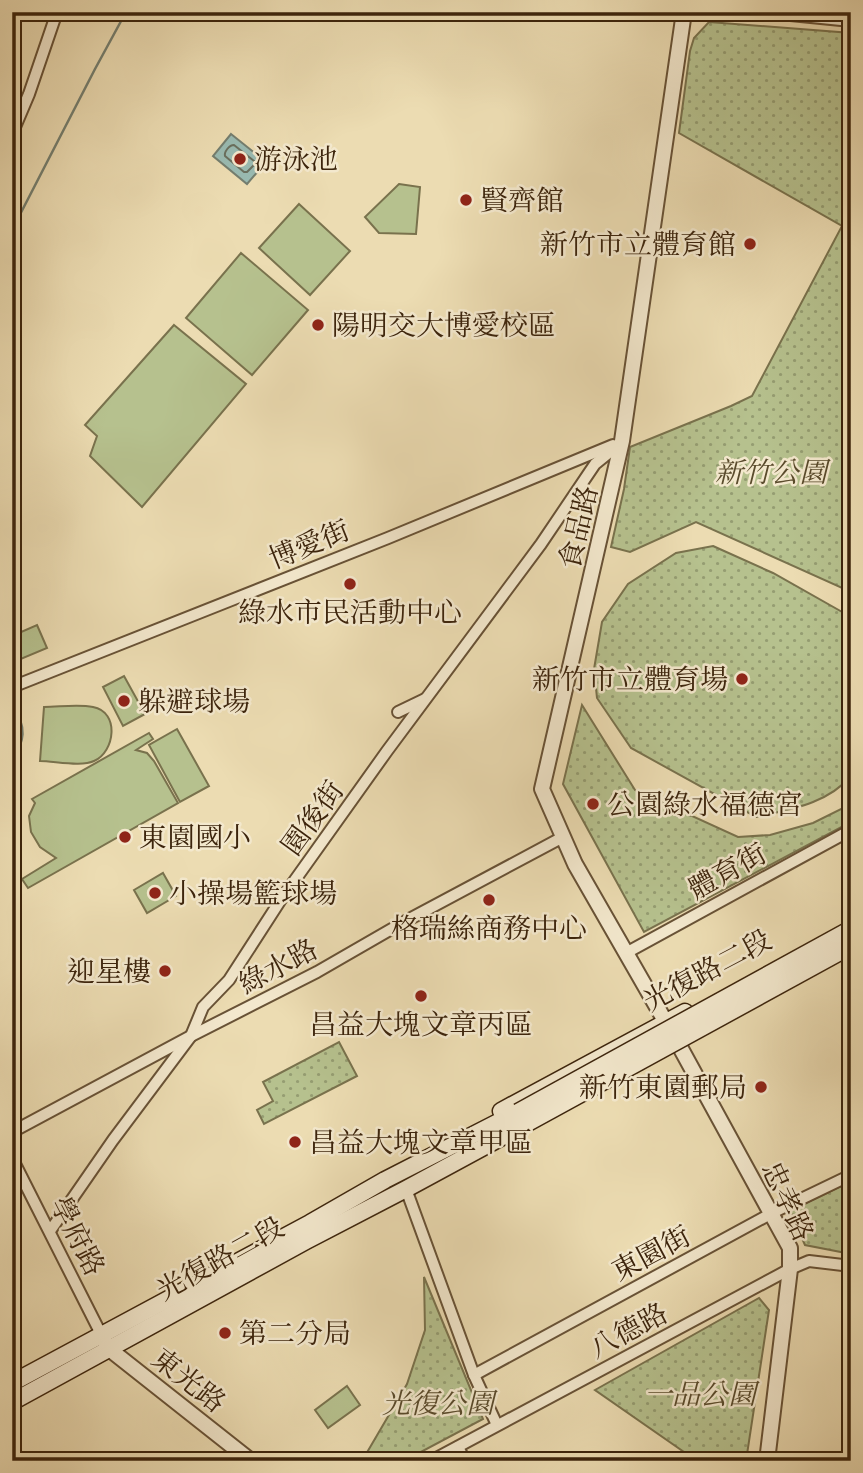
<svg xmlns="http://www.w3.org/2000/svg" width="863" height="1473" viewBox="0 0 863 1473" font-family="Alegreya,'Noto Serif TC',serif">
  <defs>
    <pattern id="park-dots" width="8" height="8" patternUnits="userSpaceOnUse" patternTransform="scale(1.75)"><rect width="8" height="8" fill="#b6c18e"/><path d="M2 2h.1M6 6h.1" fill="none" stroke="#959d72" stroke-width="1.8" stroke-linecap="round"/></pattern>
  </defs>
  <rect width="100%" height="100%" fill="#ecdcb2"/>
  <filter id="stains"><feTurbulence type="fractalNoise" baseFrequency=".00286" numOctaves="4"/><feColorMatrix values="0 0 0 0 .2 0 0 0 0 .09 0 0 0 0 .02 0 0 0 .5 -.17"/></filter>
  <radialGradient id="worn" r=".72"><stop offset=".6" stop-color="#630" stop-opacity="0"/><stop offset="1" stop-color="#630" stop-opacity=".3"/></radialGradient>
  <g fill="#b6c18e" stroke="#79724d" stroke-width="2">
    <polygon points="399,184 420,187 416,234 379,233 365,217"/>
    <polygon points="299,204 350,251 310,295 259,248"/>
    <polygon points="241,253 308,310 252,375 186,318"/>
    <polygon points="174,325 246,384 142,507 90,456 97,436 85,425"/>
    <polygon points="37,625 47,648 16,661 12,651 12,636"/>
    <polygon points="124,676 145,714 123,726 103,687"/>
    <path d="M44,707C59,707 78,704 93,707C120,712 115,752 94,761C82,767 54,761 40,761Z"/>
    <polygon points="177,729 209,786 180,802 149,745"/>
    <polygon points="149,733 153,739 136,750 147,753 154,761 178,803 28,888 22,879 56,858 40,847 31,832 29,816 35,803 32,799"/>
    <polygon points="163,873 176,896 147,913 134,890"/>
    <polygon points="347,1386 360,1405 328,1428 315,1410"/>
  </g>
  <g fill="url(#park-dots)" stroke="#79724d" stroke-width="2">
    <polygon points="709,22 851,33 851,592 696,522 630,552 611,547 624,489 630,447 731,406 752,396 842,226 679,133 690,51 694,38"/>
    <path d="M713,546L773,573L851,617V776C827,804 791,809 756,817L631,748L597,698L594,669L602,622L628,584L676,553Z"/>
    <polygon points="582,705 635,790 738,837 770,835 813,823 851,804 851,822 644,932 563,784"/>
    <polygon points="339,1042 357,1076 264,1124 257,1110 273,1101 263,1082"/>
    <polygon points="851,1181 851,1254 805,1245 790,1211"/>
    <polygon points="424,1277 483,1419 404,1461 362,1461 407,1384 425,1330"/>
    <polygon points="759,1298 769,1310 746,1461 697,1461 595,1390"/>
  </g>
  <polygon fill="#99bab1" stroke="#747e6f" stroke-width="2" points="231,134 266,162 247,184 213,156"/>
  <g fill="none" stroke-linecap="round" stroke-linejoin="round">
    <path stroke="#6a6f5e" stroke-width="2" d="M234,145L254,161V165L247,172H244L225,156C224,152 229,145 234,145Z"/>
    <g stroke="#747e6f" stroke-width="2.5">
      <polyline points="12,230 95,69 126,12"/>
      <path d="M12,708C28,726 24,742 12,761"/>
    </g>
    <defs>
      <g id="minor">
        <polyline points="761,12 851,21"/>
        <polyline points="12,134 29,94 57,12"/>
        <polyline points="12,687 388,538 613,445"/>
        <polyline points="398,712 425,699"/>
        <polyline points="626,953 851,830"/>
        <polyline points="12,1132 191,1036 317,972 402,923 563,837"/>
        <polyline points="12,1158 101,1334"/>
        <polyline points="406,1189 474,1375 497,1425"/>
        <polyline points="50,1231 113,1140 191,1036 203,1007 229,980 280,901 387,751 541,544 595,464 622,442"/>
        <polyline points="474,1375 772,1213 851,1175"/>
        <polyline points="458,1447 465,1461"/>
        <polyline points="431,1461 790,1269 809,1261 851,1266"/>
      </g>
      <g id="tertiary">
        <polyline points="684,12 622,441 542,789 575,864 680,1047 790,1248 790,1269 767,1461"/>
        <polyline points="105,1342 108,1348 251,1461"/>
      </g>
      <g id="secondary">
        <polyline points="501,1111 685,1012"/>
        <polyline points="12,1383 310,1223 385,1180 518,1112"/>
        <polyline points="12,1402 306,1241 406,1189 524,1125"/>
      </g>
    </defs>
    <use href="#minor" stroke="#685236" stroke-width="14"/>
    <use href="#tertiary" stroke="#685236" stroke-width="18"/>
    <use href="#secondary" stroke="#3c240c" stroke-width="19"/>
    <use href="#minor" stroke="#f3e8cd" stroke-width="10"/>
    <use href="#tertiary" stroke="#f3e8cd" stroke-width="14"/>
    <use href="#secondary" stroke="#f3e8cd" stroke-width="16"/>
    <defs>
      <g id="secondary-bridge">
        <polyline points="518,1112 851,929"/>
        <polyline points="524,1125 851,946"/>
      </g>
    </defs>
    <use href="#secondary-bridge" stroke="#3c240c" stroke-width="19" stroke-linecap="butt"/>
    <use href="#secondary-bridge" stroke="#f3e8cd" stroke-width="16"/>
  </g>
  <g fill="#8f2418" stroke="#f3e8cd" stroke-width="2.5">
    <circle cx="240" cy="159" r="7"/>
    <circle cx="466" cy="200" r="7"/>
    <circle cx="750" cy="244" r="7"/>
    <circle cx="318" cy="325" r="7"/>
    <circle cx="350" cy="584" r="7"/>
    <circle cx="742" cy="679" r="7"/>
    <circle cx="124" cy="701" r="7"/>
    <circle cx="593" cy="804" r="7"/>
    <circle cx="125" cy="837" r="7"/>
    <circle cx="155" cy="893" r="7"/>
    <circle cx="489" cy="900" r="7"/>
    <circle cx="165" cy="971" r="7"/>
    <circle cx="421" cy="996" r="7"/>
    <circle cx="761" cy="1087" r="7"/>
    <circle cx="295" cy="1142" r="7"/>
    <circle cx="225" cy="1333" r="7"/>
  </g>
  <g text-anchor="middle" stroke-width="5" stroke-linejoin="round" paint-order="stroke">
    <g font-size="28" fill="#3c240c" stroke="#f3e8cd" text-anchor="start">
      <text x="254" y="169">游泳池</text>
      <text x="480" y="210">賢齊館</text>
      <text x="736" y="254" text-anchor="end">新竹市立體育館</text>
      <text x="332" y="335">陽明交大博愛校區</text>
      <text x="350" y="622" text-anchor="middle">綠水市民活動中心</text>
      <text x="728" y="689" text-anchor="end">新竹市立體育場</text>
      <text x="138" y="711">躲避球場</text>
      <text x="607" y="814">公園綠水福德宮</text>
      <text x="139" y="847">東園國小</text>
      <text x="169" y="903">小操場籃球場</text>
      <text x="489" y="938" text-anchor="middle">格瑞絲商務中心</text>
      <text x="151" y="981" text-anchor="end">迎星樓</text>
      <text x="421" y="1034" text-anchor="middle">昌益大塊文章丙區</text>
      <text x="747" y="1097" text-anchor="end">新竹東園郵局</text>
      <text x="309" y="1152">昌益大塊文章甲區</text>
      <text x="239" y="1343">第二分局</text>
    </g>
    <g font-size="28" font-style="italic" fill="#5a4b2c" stroke="#f3e8cd">
      <text x="771" y="482">新竹公園</text>
      <text x="700" y="1404">一品公園</text>
      <text x="438" y="1413">光復公園</text>
    </g>
    <g font-size="28" fill="#3c240c" stroke="#f3e8cd">
      <text transform="translate(578 527) rotate(-77)" y="10">食品路</text>
      <text transform="translate(309 544) rotate(-22)" y="10">博愛街</text>
      <text transform="translate(312 818) rotate(-54)" y="10">園後街</text>
      <text transform="translate(727 871) rotate(-29)" y="10">體育街</text>
      <text transform="translate(278 966) rotate(-28)" y="10">綠水路</text>
      <text transform="translate(707 970) rotate(-28)" y="10">光復路二段</text>
      <text transform="translate(788 1201) rotate(65)" y="10">忠孝路</text>
      <text transform="translate(78 1236) rotate(63)" y="10">學府路</text>
      <text transform="translate(651 1253) rotate(-28)" y="10">東園街</text>
      <text transform="translate(220 1258) rotate(-29)" y="10">光復路二段</text>
      <text transform="translate(628 1330) rotate(-28)" y="10">八德路</text>
      <text transform="translate(189 1380) rotate(38)" y="10">東光路</text>
    </g>
  </g>
  <rect width="863" height="1473" fill="none" stroke="#ecdcb2" stroke-width="42"/>
  <rect x="14" y="14" width="835" height="1445" fill="none" stroke="#3c240c" stroke-width="3.5"/>
  <rect x="21" y="21" width="821" height="1431" fill="none" stroke="#3c240c" stroke-width="2"/>
  <rect width="100%" height="100%" filter="url(#stains)"/>
  <rect width="100%" height="100%" fill="url(#worn)"/>
</svg>
